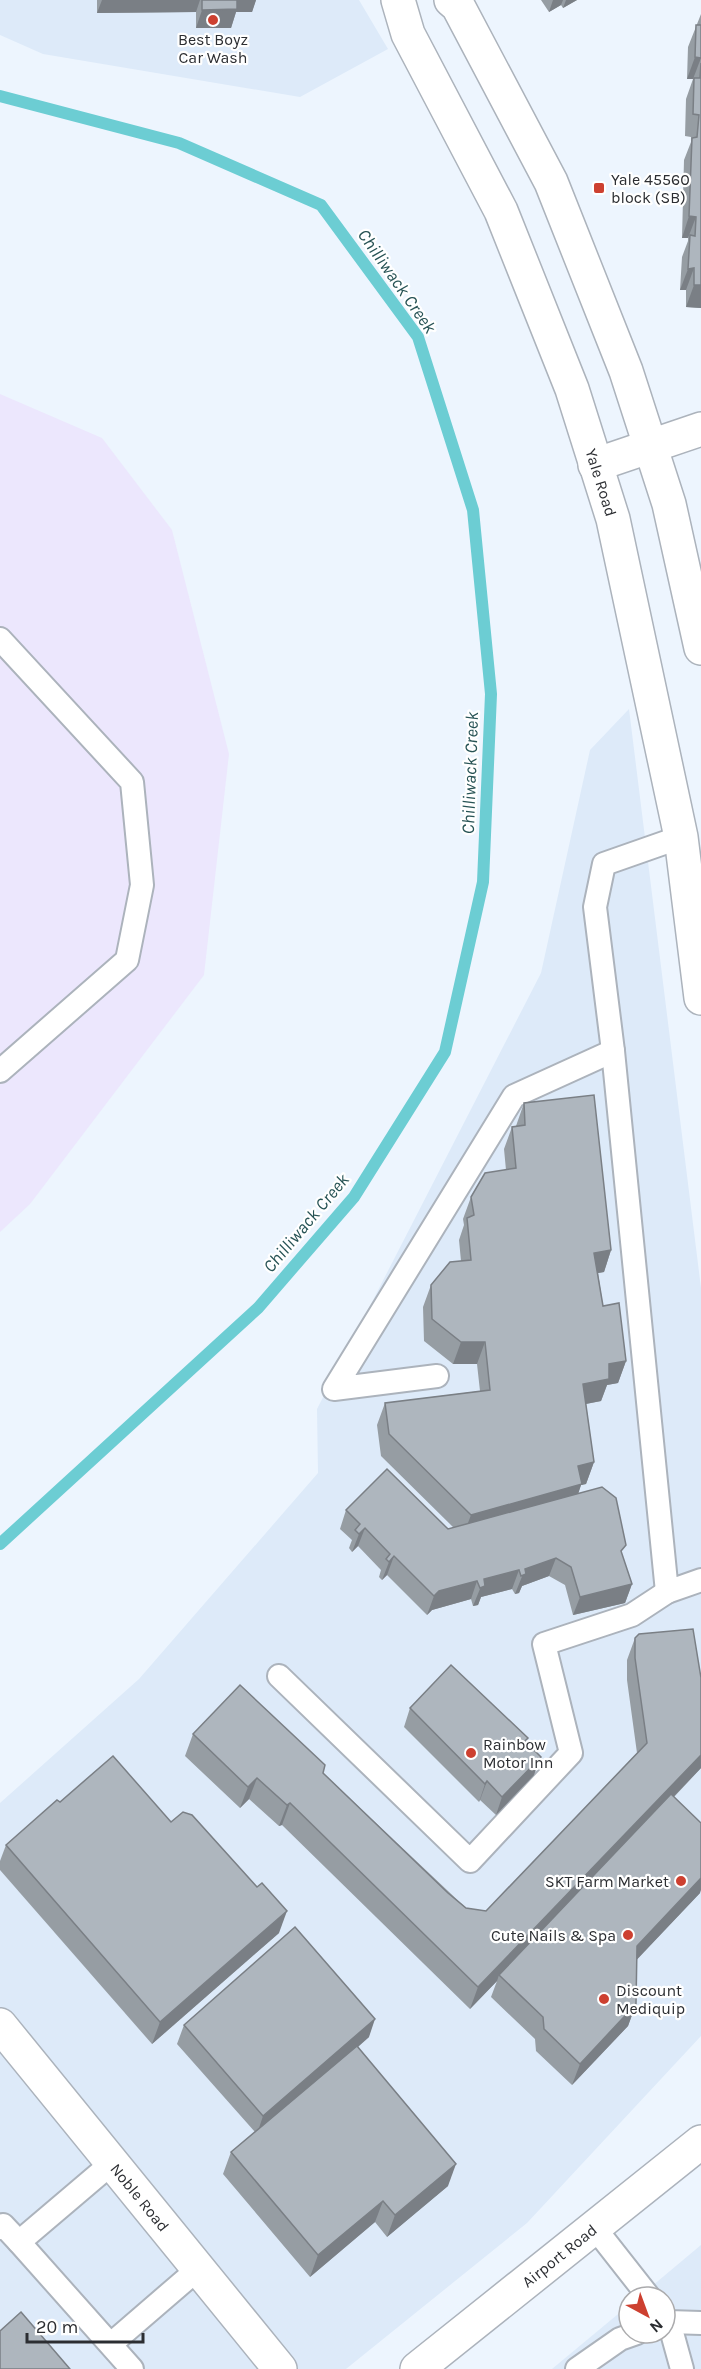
<svg xmlns="http://www.w3.org/2000/svg" width="701" height="2369" viewBox="0 0 701 2369" font-family="Karla,sans-serif">
  <rect width="100%" height="100%" fill="#edf5fe"/>
  <g fill="#ddeaf9">
    <polygon points="0,0 359,0 388,49 300,97 43,54 0,35"/>
    <polygon points="629,709 701,1288 701,2036 527,2223 346,2369 0,2369 0,1803 139,1679 318,1473 317,1409 541,973 590,750"/>
    <polygon points="701,2245 701,2369 552,2369 629,2305 629,2333 665,2333 665,2297 639,2297"/>
  </g>
  <polygon fill="#ece7fd" points="0,394 102,438 172,530 229,754 204,975 30,1204 0,1232"/>
  <g fill="none" stroke-linecap="round" stroke-linejoin="round">
    <polyline stroke="#6ccdd3" stroke-width="12" points="0,96 179,143 321,205 418,337 473,510 491,694 483,882 445,1052 354,1197 258,1308 0,1544"/>
    <defs>
      <g id="lane">
        <polyline points="0,639 132,782 142,885 127,960 0,1071"/>
        <polyline points="681,837 604,864 595,907 613,1051 667,1592 701,1580"/>
        <polyline points="437,1376 334,1389 514,1096 613,1051"/>
        <polyline points="279,1676 470,1861 571,1753 544,1644 632,1615 667,1592"/>
        <polyline points="594,2227 649,2297"/>
        <polyline points="0,2228 3,2225 19,2242 132,2369"/>
        <polyline points="19,2242 112,2163"/>
        <polyline points="665,2318 669,2322 701,2323"/>
        <polyline points="665,2324 669,2322 682,2369"/>
        <polyline points="111,2344 198,2269"/>
        <polyline points="577,2369 620,2339 637,2333"/>
      </g>
      <g id="street">
        <polyline points="595,465 701,429"/>
        <path id="s1" d="M0,2025L280,2369"/>
      </g>
      <g id="secondary">
        <path id="s2" d="M398,0L408,34L501,211L572,389L613,519L681,837L701,998"/>
        <polyline points="451,0 458,6 551,182 626,371 669,504 701,648"/>
        <path id="s3" d="M417,2369L701,2142"/>
      </g>
    </defs>
    <use href="#lane" stroke="#acb3bc" stroke-width="26"/>
    <use href="#street" stroke="#acb3bc" stroke-width="36"/>
    <use href="#secondary" stroke="#acb3bc" stroke-width="36"/>
    <use href="#lane" stroke="#fff" stroke-width="22"/>
    <use href="#street" stroke="#fff" stroke-width="33"/>
    <use href="#secondary" stroke="#fff" stroke-width="33"/>
  </g>
  <g fill="#969da3">
    <polygon points="97,0 256,0 252,12 236,12 231,28 196,28 196,12 97,13"/>
    <polygon points="541,0 577,0 563,8 561,5 549,12"/>
    <polygon points="701,14 701,308 686,307 686,290 680,290 682,257 688,241 688,238 682,238 684,160 691,142 691,137 685,136 686,99 693,79 687,79 688,47"/>
    <polygon points="524,1103 611,1250 604,1272 598,1273 603,1306 626,1361 618,1383 607,1385 601,1401 586,1404 594,1462 586,1484 581,1485 578,1494 622,1555 632,1584 625,1603 573,1615 565,1585 549,1576 522,1586 519,1593 515,1594 512,1589 481,1597 478,1605 473,1606 471,1599 432,1610 427,1615 387,1575 382,1580 379,1577 381,1570 358,1546 352,1552 349,1548 352,1540 340,1529 346,1510 448,1529 454,1528 381,1456 377,1425 385,1403 480,1391 477,1364 453,1364 424,1341 423,1307 431,1285 461,1261 459,1240 464,1225 463,1219 471,1197 506,1170 504,1149 512,1127 516,1126"/>
    <polygon points="635,1638 701,1678 701,1768 674,1797 700,1893 637,1959 636,2004 628,2026 572,2085 536,2051 535,2039 491,1997 497,1981 470,2009 282,1825 279,1826 249,1799 240,1808 185,1756 193,1734 323,1773 466,1908 486,1911 637,1753 627,1680 627,1660"/>
    <polygon points="410,1708 526,1742 534,1775 496,1815 480,1800 479,1802 404,1727"/>
    <polygon points="60,1802 171,1822 257,1887 279,1933 152,2044 0,1870 0,1861 6,1845"/>
    <polygon points="184,2025 369,2037 358,2047 448,2186 387,2237 375,2222 310,2277 223,2174 231,2152 255,2132 177,2044"/>
  </g>
  <g fill="#7a7f85">
    <polygon points="102,0 200,0 196,12 97,13"/>
    <polygon points="235,0 256,0 252,12 236,12 231,28 196,28 202,10"/>
    <polygon points="553,0 563,0 561,5 549,12"/>
    <polygon points="566,0 577,0 563,8"/>
    <polygon points="695,57 701,58 693,79 687,79"/>
    <polygon points="689,216 696,217 688,238 682,238"/>
    <polygon points="694,268 686,290 680,290 688,269"/>
    <polygon points="694,285 701,285 701,308 686,307"/>
    <polygon points="611,1250 604,1272 586,1275 594,1253"/>
    <polygon points="461,1342 485,1342 477,1364 453,1364"/>
    <polygon points="626,1361 618,1383 607,1385 601,1401 575,1406 583,1384 609,1364"/>
    <polygon points="594,1462 586,1484 581,1485 574,1506 463,1536 471,1515 578,1466"/>
    <polygon points="365,1528 358,1546 352,1552 359,1534"/>
    <polygon points="394,1556 387,1575 382,1580 389,1562"/>
    <polygon points="556,1558 549,1576 522,1586 519,1593 515,1594 525,1569"/>
    <polygon points="519,1570 512,1589 481,1597 478,1605 473,1606 484,1579"/>
    <polygon points="477,1581 471,1599 432,1610 427,1615 434,1596 439,1591"/>
    <polygon points="632,1584 625,1603 573,1615 580,1597"/>
    <polygon points="701,1755 701,1768 501,1977 499,1975 497,1981 470,2009 478,1987"/>
    <polygon points="541,1757 534,1775 496,1815 502,1797"/>
    <polygon points="257,1778 249,1799 240,1808 248,1787"/>
    <polygon points="487,1781 480,1800 479,1802 485,1784"/>
    <polygon points="290,1803 282,1825 279,1826 287,1805"/>
    <polygon points="701,1878 701,1890 700,1893 629,1968 637,1946"/>
    <polygon points="287,1911 279,1933 152,2044 160,2022"/>
    <polygon points="636,2004 628,2026 572,2085 580,2064"/>
    <polygon points="375,2019 369,2037 257,2134 263,2116"/>
    <polygon points="456,2164 448,2186 387,2237 395,2215"/>
    <polygon points="383,2201 375,2222 310,2277 318,2255"/>
  </g>
  <g fill="#aeb6be" stroke="#7a7f85" stroke-width="1.5">
    <polygon points="202,0 237,0 237,9 202,10"/>
    <polygon points="696,25 701,25 701,58 695,57"/>
    <polygon points="701,63 701,285 694,285 694,268 688,269 690,235 695,236 696,217 689,216 692,138 697,137 699,115 693,114 694,78 700,78"/>
    <polygon points="594,1095 611,1250 594,1253 603,1306 619,1303 626,1361 609,1364 609,1379 583,1384 594,1462 578,1466 582,1484 471,1515 389,1434 385,1403 490,1390 485,1342 461,1342 432,1319 431,1285 450,1262 471,1260 467,1218 474,1215 471,1197 485,1173 516,1168 512,1127 525,1125 524,1103"/>
    <polygon points="387,1469 448,1529 602,1487 616,1498 626,1545 621,1551 632,1584 580,1597 571,1567 556,1558 525,1569 526,1574 521,1576 519,1570 484,1579 485,1586 480,1588 477,1581 439,1591 434,1596 394,1556 389,1562 386,1559 390,1554 365,1528 359,1534 355,1530 360,1524 346,1510"/>
    <polygon points="693,1629 701,1678 701,1755 478,1987 290,1803 287,1805 257,1778 248,1787 193,1734 240,1685 325,1765 323,1773 448,1893 466,1908 486,1911 647,1743 635,1658 635,1638 639,1634"/>
    <polygon points="451,1665 528,1738 525,1741 541,1757 502,1797 487,1781 485,1784 410,1708"/>
    <polygon points="113,1756 171,1822 183,1812 192,1815 257,1887 262,1883 287,1911 160,2022 6,1845 57,1800 60,1802"/>
    <polygon points="671,1794 701,1823 701,1878 637,1946 636,2004 580,2064 544,2029 543,2017 499,1975"/>
    <polygon points="295,1927 375,2019 263,2116 184,2025"/>
    <polygon points="357,2046 456,2164 395,2215 383,2201 318,2255 231,2152"/>
    <polygon points="21,2312 70,2369 0,2369 0,2331"/>
  </g>
  <g fill="#cd4030" stroke="#fff" stroke-width="2">
    <circle cx="213" cy="20" r="6"/>
    <rect x="593" y="182" width="12" height="12" rx="3"/>
    <circle cx="471" cy="1753" r="6"/>
    <circle cx="681" cy="1881" r="6"/>
    <circle cx="628" cy="1935" r="6"/>
    <circle cx="604" cy="1999" r="6"/>
  </g>
  <g text-anchor="middle" stroke-width="4.5" stroke-linejoin="round" paint-order="stroke">
    <g font-size="16" fill="#2c2e32" stroke="#fff" text-anchor="start">
      <text x="213" y="45" text-anchor="middle">Best Boyz<tspan x="213" dy="18">Car Wash</tspan></text>
      <text x="611" y="185">Yale 45560<tspan x="611" dy="18">block (SB)</tspan></text>
      <text x="483" y="1750">Rainbow<tspan x="483" dy="18">Motor Inn</tspan></text>
      <text x="669" y="1887" text-anchor="end">SKT Farm Market</text>
      <text x="616" y="1941" text-anchor="end">Cute Nails &amp; Spa</text>
      <text x="616" y="1996">Discount<tspan x="616" dy="18">Mediquip</tspan></text>
    </g>
    <g font-size="16" fill="#2c2e32" stroke="#fff">
      <text dy="6" stroke="none"><textPath href="#s2" startOffset="525">Yale Road</textPath></text>
      <text dy="6" stroke="none"><textPath href="#s1" startOffset="222">Noble Road</textPath></text>
      <text dy="6" stroke="none"><textPath href="#s3" startOffset="182">Airport Road</textPath></text>
    </g>
    <g font-size="18" font-style="italic" fill="#275355" stroke="#fff">
      <text transform="translate(397 281) rotate(55)" y="6">Chilliwack Creek</text>
      <text transform="translate(470 773) rotate(-88)" y="6">Chilliwack Creek</text>
      <text transform="translate(306 1223) rotate(-50)" y="6">Chilliwack Creek</text>
    </g>
  </g>
  <g transform="translate(647 2315) rotate(139)"><circle r="28" fill="#ffffff" stroke="#ababad" stroke-width="1.5"/>
  <path d="M0-4.5L10 22L0 15L-10 22Z" fill="#cd4030"/>
  <text y="-9" font-size="16" font-weight="bold" text-anchor="middle" fill="#2c2e32">N</text>
  </g>
  <path d="M27 2333v9h116v-9" fill="none" stroke="#2c2e32" stroke-width="3"/>
  <text x="36" y="2333" font-size="18" fill="#2c2e32" stroke="#ffffff" stroke-width="4.5" paint-order="stroke">20 m</text>
</svg>
